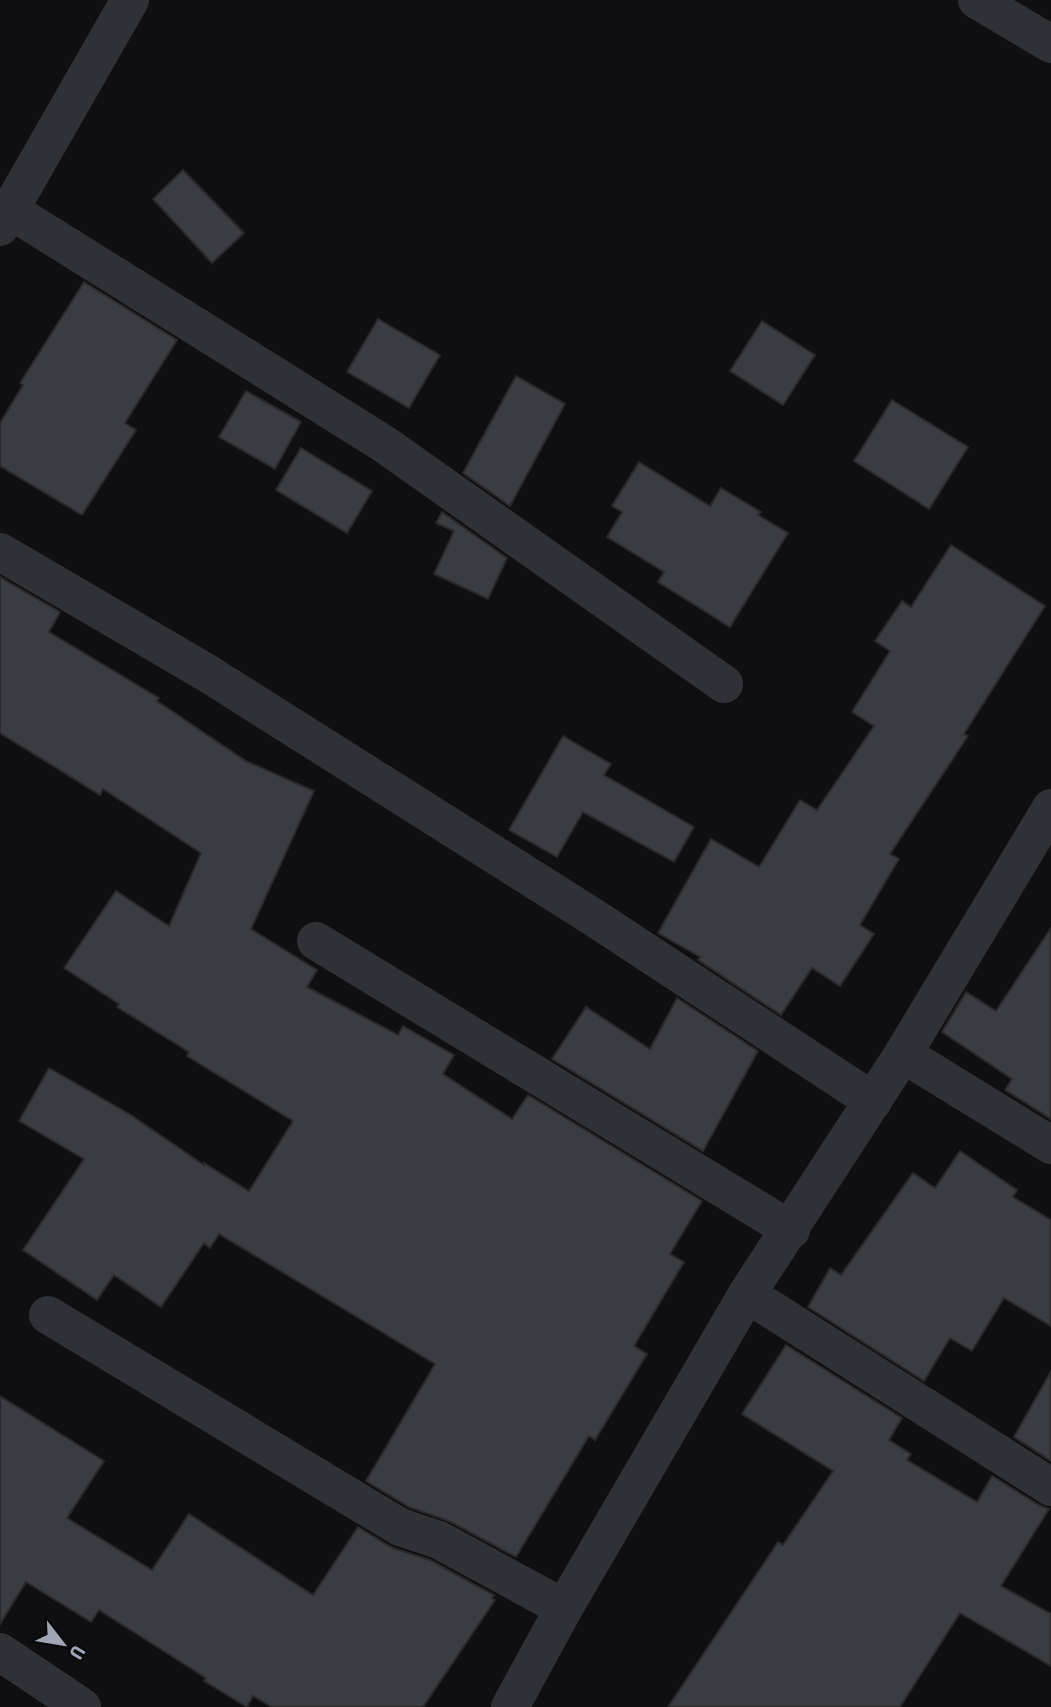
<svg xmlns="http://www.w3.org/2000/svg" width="1051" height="1707" viewBox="0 0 1051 1707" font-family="'Asap Condensed',sans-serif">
  <rect width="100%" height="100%" fill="#0f0f11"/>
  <g fill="#3b3c41" stroke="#29292d" stroke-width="2">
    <polygon points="183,170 244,233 212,263 153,199"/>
    <polygon points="84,282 177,340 125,423 136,430 82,515 0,466 0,423 23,385 20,383"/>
    <polygon points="378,319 440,355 409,408 347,372"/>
    <polygon points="762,321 815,355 783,405 730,371"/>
    <polygon points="516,376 565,404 510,506 463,473"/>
    <polygon points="246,391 301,422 275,469 219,437"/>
    <polygon points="892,400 968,447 929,509 854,461"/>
    <polygon points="301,448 372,491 347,533 276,490"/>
    <polygon points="639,462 710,506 721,488 761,512 758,515 788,533 730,627 658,582 664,572 607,537 622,512 612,506"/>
    <polygon points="442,512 507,558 488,599 434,574 454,531 436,523"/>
    <polygon points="951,545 1045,606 964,734 968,736 890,854 899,859 860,925 874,934 840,986 812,968 781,1015 698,960 700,957 658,933 711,839 759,867 800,800 817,810 874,726 852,712 890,651 875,641 902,601 911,607"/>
    <polygon points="0,577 60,612 49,632 159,698 157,701 246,761 314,791 251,929 317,970 307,987 398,1035 403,1026 454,1055 443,1074 512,1119 528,1095 702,1201 670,1254 684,1262 634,1346 647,1354 595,1440 589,1436 516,1557 449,1521 409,1507 366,1481 435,1364 219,1234 210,1248 204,1243 161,1307 114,1275 97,1300 23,1250 84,1159 19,1121 49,1068 131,1115 204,1165 204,1163 249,1191 293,1121 187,1056 189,1052 117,1007 119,1004 64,968 116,891 169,926 201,853 103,789 100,795 0,733"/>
    <polygon points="563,736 611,764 604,775 694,827 674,862 583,812 557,857 509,830"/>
    <polygon points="1051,928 1051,1119 1005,1090 1012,1079 942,1032 966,992 996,1011"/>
    <polygon points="677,998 758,1051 703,1151 552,1059 586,1007 650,1049"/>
    <polygon points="960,1151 1017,1190 1013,1197 1051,1220 1051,1326 1004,1298 972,1351 950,1338 924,1381 808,1307 830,1268 841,1275 913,1173 935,1188"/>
    <polygon points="786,1345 902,1418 889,1440 911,1454 907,1460 977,1502 992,1476 1039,1505 1049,1509 1001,1586 1051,1614 1051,1666 960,1613 900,1707 668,1707 778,1542 783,1545 833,1471 742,1414"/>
    <polygon points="1051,1371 1051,1461 1014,1437"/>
    <polygon points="0,1396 104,1461 67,1518 152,1570 189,1514 313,1595 358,1527 393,1548 430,1560 494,1595 492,1598 495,1600 423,1707 272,1707 253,1696 247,1707 204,1681 206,1678 99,1610 91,1622 26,1582 0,1624"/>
  </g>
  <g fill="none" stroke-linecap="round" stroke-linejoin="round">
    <g stroke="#303136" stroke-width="38">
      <polyline points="977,0 1051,44"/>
      <polyline points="10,210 384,444 724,684"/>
      <polyline points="0,227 130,0"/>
      <polyline points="0,552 207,673 593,917 873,1101"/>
      <polyline points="316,941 791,1230"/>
      <polyline points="903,1054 1051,1145"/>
      <polyline points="747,1294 1051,1487"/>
      <polyline points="48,1315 400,1527 439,1540 564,1608"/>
      <polyline points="0,1652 82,1707"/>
      <polyline points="510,1707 564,1608 747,1294 903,1054 1051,808"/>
    </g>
  </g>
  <g transform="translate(63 1644) rotate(121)" stroke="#0a0a0c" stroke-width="5" paint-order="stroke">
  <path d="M0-5L12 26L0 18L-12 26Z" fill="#9fa5b3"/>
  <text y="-10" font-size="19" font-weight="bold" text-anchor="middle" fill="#9fa5b3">U</text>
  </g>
</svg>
